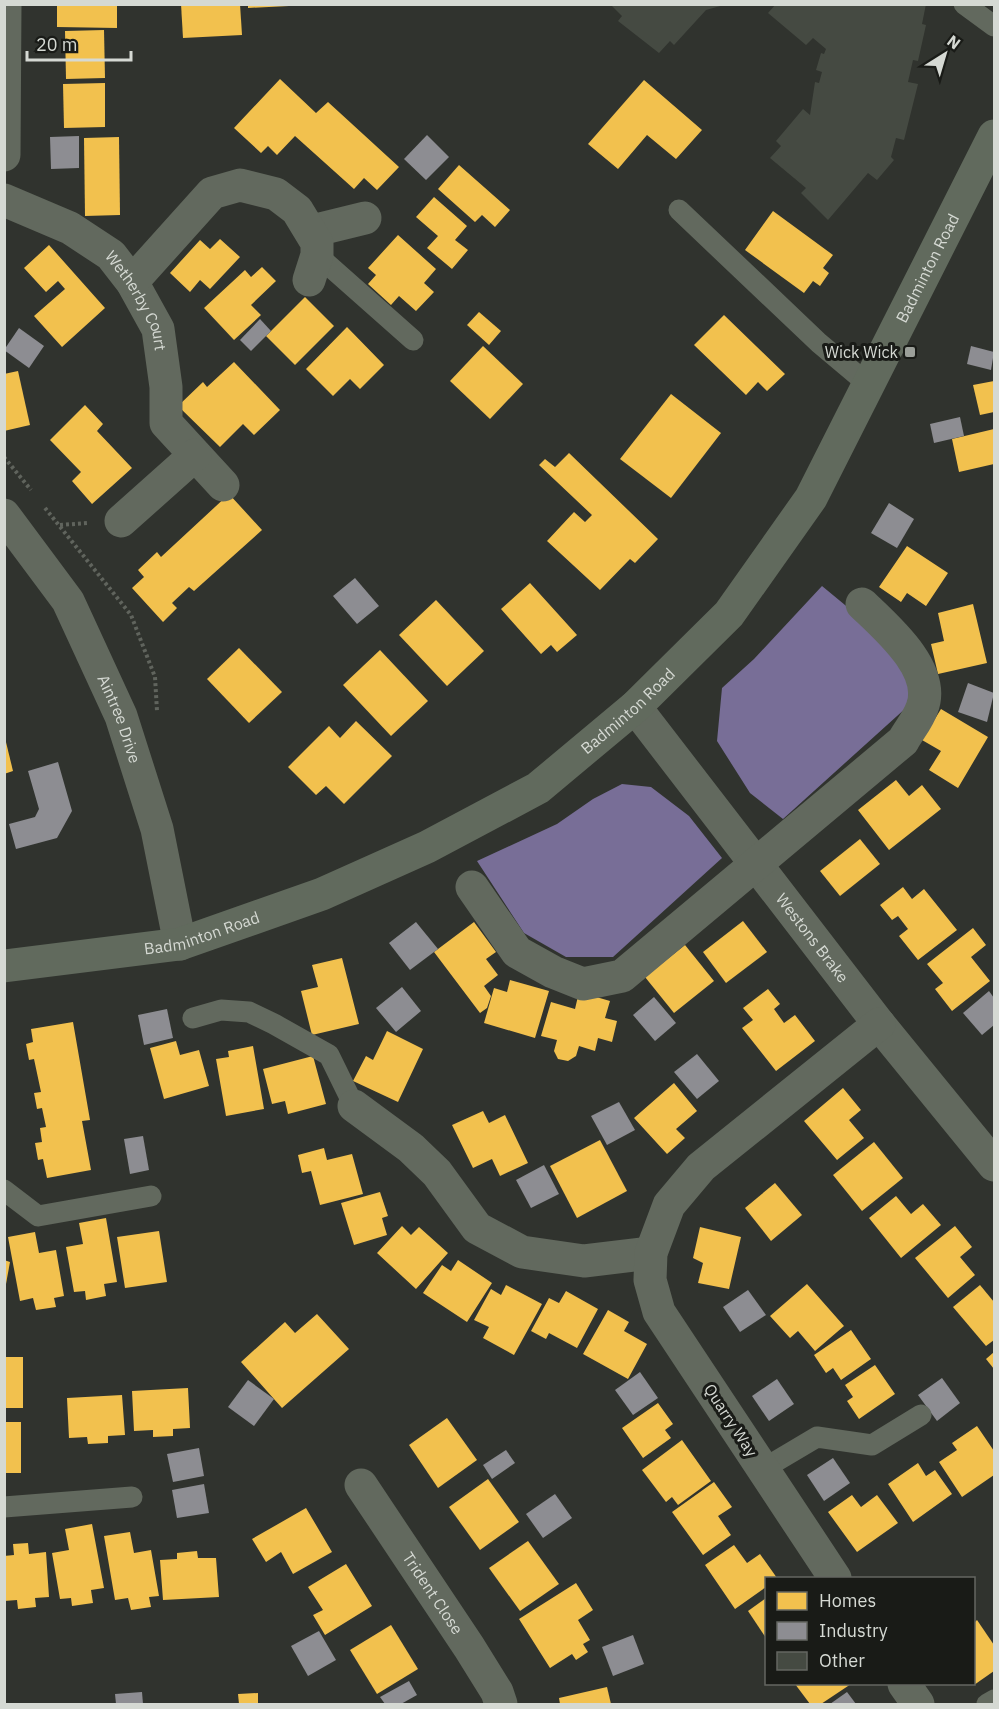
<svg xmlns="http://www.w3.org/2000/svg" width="999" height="1709" viewBox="0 0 999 1709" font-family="'IBM Plex Sans',sans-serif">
  <rect width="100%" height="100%" fill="#30332e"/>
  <g fill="#786e97">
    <polygon points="822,586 891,643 910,684 907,707 783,819 750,793 717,741 722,688 754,659"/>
    <polygon points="622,784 651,787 689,816 722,858 613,957 566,957 524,933 477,861 557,824 593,799"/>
  </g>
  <g fill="#f2c14e">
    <polygon points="57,4 117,4 117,28 57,27"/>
    <polygon points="181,4 240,4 242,35 183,38"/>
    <polygon points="248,4 289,4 289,6 248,8"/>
    <polygon points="104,30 105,78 66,79 65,31"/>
    <polygon points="280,79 316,113 328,102 399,167 377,190 364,178 354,189 295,136 277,155 268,146 261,153 234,128"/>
    <polygon points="644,80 702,130 676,159 647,135 618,169 588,144"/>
    <polygon points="105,83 105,127 64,128 63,84"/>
    <polygon points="119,137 120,215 85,216 84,138"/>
    <polygon points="459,165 510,210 495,227 482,215 475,222 438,189"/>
    <polygon points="434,197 467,226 455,240 468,250 452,269 427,248 438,236 416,217"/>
    <polygon points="773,211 833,255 823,268 829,273 820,286 813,281 804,293 745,250"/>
    <polygon points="398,235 436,269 424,283 434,292 416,311 399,296 391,305 368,284 376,275 368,268"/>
    <polygon points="220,239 240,257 210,289 200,280 190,292 170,273 200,240 210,249"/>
    <polygon points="49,245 105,308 62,347 34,316 65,289 58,281 46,292 24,268"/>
    <polygon points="262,267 276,281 251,305 261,315 234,340 204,308 245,270 251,277"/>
    <polygon points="305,297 334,326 295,365 266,336"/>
    <polygon points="479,312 501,331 489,345 467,325"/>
    <polygon points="724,315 785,374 767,391 758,382 746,395 694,345"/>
    <polygon points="347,327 384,365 360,389 350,379 333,396 306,369"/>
    <polygon points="483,346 523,384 490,419 450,381"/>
    <polygon points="234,362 280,410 254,435 243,424 220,447 178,406 203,382 207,387"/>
    <polygon points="18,371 30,425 4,431 4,374"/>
    <polygon points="994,381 994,412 980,415 973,385"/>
    <polygon points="671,394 721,433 671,498 620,459"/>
    <polygon points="85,405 103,424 97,431 132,468 92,504 72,481 81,472 50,440"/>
    <polygon points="994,429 994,464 959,472 952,439"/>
    <polygon points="569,453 658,539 635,563 630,559 600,590 547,541 574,512 585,522 592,515 539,465 545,459 555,467"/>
    <polygon points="229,494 262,530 194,591 189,587 172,603 177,608 163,622 132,588 144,577 138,570 157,552 161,557"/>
    <polygon points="907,546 948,573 926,606 907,593 901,602 879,587"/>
    <polygon points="530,583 577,635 557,652 551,645 541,654 501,609"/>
    <polygon points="436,600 484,651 447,686 399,635"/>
    <polygon points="973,604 987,663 938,674 931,644 944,641 938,613"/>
    <polygon points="239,648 282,692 249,723 207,679"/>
    <polygon points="380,650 428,701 391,736 343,685"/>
    <polygon points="941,709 988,737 958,788 929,770 941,751 922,740"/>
    <polygon points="356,721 392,756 344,804 326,786 316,795 288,767 329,726 340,738"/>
    <polygon points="5,738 13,771 4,774 4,739"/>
    <polygon points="896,780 909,796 922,785 941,809 889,850 858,810"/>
    <polygon points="860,839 880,864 840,896 820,871"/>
    <polygon points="903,887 912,899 924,889 957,930 918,960 899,936 908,929 898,916 892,920 880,905"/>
    <polygon points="743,921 767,952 726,983 703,952"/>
    <polygon points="474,922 496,952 486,959 498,975 484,986 491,996 487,1008 480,1013 434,952"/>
    <polygon points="973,928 986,945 971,957 990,981 952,1011 935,989 943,983 927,964"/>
    <polygon points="685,945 714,981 674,1013 645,977"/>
    <polygon points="342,958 359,1024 312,1035 301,991 318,987 312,965"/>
    <polygon points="510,980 549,991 535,1038 484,1023 494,988 507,992"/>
    <polygon points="768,989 780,1004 774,1009 784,1023 795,1015 815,1041 776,1071 742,1028 753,1020 743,1008"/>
    <polygon points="579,992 610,1001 605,1018 617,1021 612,1042 598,1038 595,1051 579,1046 576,1056 568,1061 558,1059 554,1051 557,1040 541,1036 551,1002 575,1009"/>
    <polygon points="73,1022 90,1120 82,1121 91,1170 47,1178 43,1159 38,1160 35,1143 42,1142 40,1128 46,1127 42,1108 37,1109 34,1093 41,1092 34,1059 29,1060 26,1044 33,1042 31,1029"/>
    <polygon points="387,1031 423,1049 398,1102 353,1081 366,1056 373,1060"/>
    <polygon points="176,1041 180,1055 199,1050 209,1086 164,1099 150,1048"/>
    <polygon points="253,1046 264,1109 226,1116 216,1059 229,1057 228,1051"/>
    <polygon points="313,1056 326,1104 288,1114 285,1101 272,1104 263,1069"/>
    <polygon points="674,1083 697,1111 676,1129 685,1138 667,1154 634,1118"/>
    <polygon points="843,1088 861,1110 849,1120 864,1138 837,1160 804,1121"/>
    <polygon points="483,1111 489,1123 505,1115 528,1163 500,1176 492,1159 473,1168 452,1125"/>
    <polygon points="600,1140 627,1191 577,1218 550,1166"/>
    <polygon points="874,1142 903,1178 862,1211 833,1175"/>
    <polygon points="324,1148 327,1160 352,1154 363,1194 320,1205 311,1171 302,1173 298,1155"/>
    <polygon points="775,1183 802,1215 771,1241 745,1208"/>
    <polygon points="380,1192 388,1216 382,1218 387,1235 354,1245 341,1203"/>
    <polygon points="896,1196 911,1214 923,1204 941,1225 901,1258 869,1218"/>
    <polygon points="106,1218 117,1282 104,1284 106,1296 86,1300 85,1291 74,1292 66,1247 83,1244 79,1223"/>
    <polygon points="402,1226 411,1235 419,1227 448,1253 416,1289 377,1253"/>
    <polygon points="955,1226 972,1247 960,1257 975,1275 948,1298 915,1258"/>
    <polygon points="700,1227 741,1237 729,1289 698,1283 703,1263 693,1258"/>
    <polygon points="159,1231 167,1282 125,1288 117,1237"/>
    <polygon points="35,1232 39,1253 56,1250 64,1296 54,1298 56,1307 36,1310 33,1298 20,1301 8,1237"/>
    <polygon points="4,1260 10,1262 6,1284 4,1284"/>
    <polygon points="458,1260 492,1283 467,1322 423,1293 442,1265 451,1271"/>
    <polygon points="807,1284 844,1326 815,1351 798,1331 790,1338 770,1316"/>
    <polygon points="506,1285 542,1304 514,1355 483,1338 489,1327 474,1320 491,1289 501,1295"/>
    <polygon points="980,1285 994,1302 994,1340 986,1346 953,1307"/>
    <polygon points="566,1291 598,1309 577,1348 549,1333 546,1339 531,1331 549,1298 559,1303"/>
    <polygon points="608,1310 629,1322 624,1331 647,1344 628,1379 583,1354"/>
    <polygon points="317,1314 349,1349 282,1408 241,1362 285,1322 295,1333"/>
    <polygon points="851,1330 871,1359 841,1380 833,1368 826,1373 814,1355"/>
    <polygon points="994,1352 994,1369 986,1359"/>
    <rect x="4" y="1357" width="19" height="51"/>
    <polygon points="875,1365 895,1394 859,1419 847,1401 853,1397 845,1385"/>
    <polygon points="188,1388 190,1428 173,1429 173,1436 153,1437 153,1430 134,1431 132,1391"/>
    <polygon points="122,1395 125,1435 108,1436 108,1443 88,1444 87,1437 69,1438 67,1398"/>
    <polygon points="658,1403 673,1424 665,1430 671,1438 643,1458 622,1428"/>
    <polygon points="447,1418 477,1460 438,1488 409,1445"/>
    <rect x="4" y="1422" width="17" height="51"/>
    <polygon points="977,1426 994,1451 994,1475 962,1497 939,1462 957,1450 952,1443"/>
    <polygon points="682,1440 711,1481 678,1505 672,1497 666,1502 642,1470"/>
    <polygon points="918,1463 926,1476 935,1470 952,1494 913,1522 888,1484"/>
    <polygon points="488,1479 519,1522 480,1550 449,1507"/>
    <polygon points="714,1482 732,1507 718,1516 731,1535 703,1555 672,1512"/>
    <polygon points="852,1495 861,1507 877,1495 898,1523 857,1552 828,1512"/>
    <polygon points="306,1508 332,1552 293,1574 281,1552 266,1562 252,1539"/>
    <polygon points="92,1524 104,1588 91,1590 93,1603 72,1606 71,1598 60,1599 52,1553 69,1550 65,1529"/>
    <polygon points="130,1532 134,1553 151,1550 159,1596 149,1597 151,1607 131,1610 128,1598 115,1600 104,1536"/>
    <polygon points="528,1541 559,1584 520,1611 489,1568"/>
    <polygon points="28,1543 29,1554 46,1552 49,1597 35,1598 36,1607 18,1609 17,1600 4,1601 4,1556 14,1555 13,1544"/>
    <polygon points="734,1545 747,1563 760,1554 777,1578 766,1578 766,1587 735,1609 705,1565"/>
    <polygon points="197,1551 198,1558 216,1558 219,1597 163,1600 160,1560 177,1559 177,1553"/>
    <polygon points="346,1564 372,1606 325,1635 313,1615 323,1610 308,1587"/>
    <polygon points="576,1583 593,1610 578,1620 590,1640 583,1644 588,1652 576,1660 572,1654 550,1668 519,1619"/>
    <polygon points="766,1598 766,1638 748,1611"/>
    <polygon points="977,1620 994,1645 994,1671 974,1685 974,1623"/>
    <polygon points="391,1625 418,1669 377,1694 350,1650"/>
    <polygon points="795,1684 851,1684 821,1704 810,1704"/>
    <polygon points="607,1687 611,1704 560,1704 559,1698"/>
    <polygon points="258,1693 258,1704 239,1704 238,1694"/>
  </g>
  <g fill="#8d8d92">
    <polygon points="427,135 449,157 426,180 404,159"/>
    <polygon points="79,136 79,168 51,169 50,137"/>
    <polygon points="260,319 271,331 251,351 240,340"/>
    <polygon points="19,328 44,346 29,368 4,350"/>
    <polygon points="971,346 994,352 991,370 967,364"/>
    <polygon points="960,417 964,436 934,443 930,424"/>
    <polygon points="889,503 914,519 897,548 871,533"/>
    <polygon points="355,578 379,606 357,624 333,596"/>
    <polygon points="968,683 994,693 987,722 958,712"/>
    <polygon points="58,762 72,811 57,838 16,849 9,824 35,817 39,809 28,771"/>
    <polygon points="416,922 438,949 410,970 389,943"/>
    <polygon points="402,987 421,1011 396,1032 376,1008"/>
    <polygon points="989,991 994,998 994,1025 982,1035 963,1013"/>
    <polygon points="654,997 676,1023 655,1041 633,1015"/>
    <polygon points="167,1009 173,1038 144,1045 138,1015"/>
    <polygon points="697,1054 719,1081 697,1099 674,1072"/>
    <polygon points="619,1102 635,1130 607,1145 591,1116"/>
    <polygon points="143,1136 149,1170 130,1174 124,1139"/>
    <polygon points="544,1165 559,1194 531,1208 516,1180"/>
    <polygon points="748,1290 766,1315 740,1332 723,1307"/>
    <polygon points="640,1372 658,1398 633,1415 615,1390"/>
    <polygon points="942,1378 960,1403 937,1421 918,1395"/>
    <polygon points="777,1379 794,1404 769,1421 752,1396"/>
    <polygon points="248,1380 274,1399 254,1426 228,1407"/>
    <polygon points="199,1448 204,1476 173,1482 167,1454"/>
    <polygon points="506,1450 515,1463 492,1479 483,1465"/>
    <polygon points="833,1458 850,1483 824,1501 807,1475"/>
    <polygon points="204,1484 209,1513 177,1518 172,1490"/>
    <polygon points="555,1494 572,1518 543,1538 526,1514"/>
    <polygon points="319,1631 336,1660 308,1676 291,1646"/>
    <polygon points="633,1635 644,1664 613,1676 602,1647"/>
    <polygon points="409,1681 417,1695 401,1704 385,1704 380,1697"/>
    <polygon points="142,1692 143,1704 116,1704 115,1694"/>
    <polygon points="847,1692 856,1704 830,1704"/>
  </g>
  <g fill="#454a42">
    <polygon points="610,4 724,4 724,5 706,10 674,45 670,41 659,53 618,21 622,16"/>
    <polygon points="776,4 926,4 922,24 926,25 918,61 913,60 908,82 918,84 904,140 896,138 891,157 894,160 877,180 868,173 828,220 801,193 806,188 770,158 781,146 776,141 803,109 810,115 815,82 819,83 822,72 816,70 821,53 824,54 826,49 813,38 806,45 768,13"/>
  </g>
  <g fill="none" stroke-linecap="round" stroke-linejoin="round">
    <g stroke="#60645d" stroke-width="4" stroke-dasharray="3 3" stroke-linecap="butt">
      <polyline points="4,457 31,490"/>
      <polyline points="45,508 131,615 155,677 157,711"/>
      <polyline points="60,525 88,523"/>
    </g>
    <g stroke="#62695e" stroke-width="21">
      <polyline points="964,4 994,26"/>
      <polyline points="679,210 819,343 869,385"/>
      <polyline points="317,255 413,340"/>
      <polyline points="193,1018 221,1010 249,1012 274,1024 329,1055 354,1106"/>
      <polyline points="4,1190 38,1216 151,1196"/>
      <polyline points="763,1469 817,1437 872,1445 921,1415"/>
      <polyline points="4,1507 132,1497"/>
      <polyline points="987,1704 994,1700"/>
    </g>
    <g stroke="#62695e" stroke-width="33">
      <polyline points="4,155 5,4"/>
      <path id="s1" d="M4,200L70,228L111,255L132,282L158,329L166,387V423L223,485"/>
      <polyline points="312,231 365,218"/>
      <polyline points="132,282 212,193 240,185 276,194 297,210 317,243 317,255 309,280"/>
      <path id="s2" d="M4,515L68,601L121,716L157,829L180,944"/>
      <polyline points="121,521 195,455"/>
      <path id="s3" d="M635,707L879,1024L994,1165"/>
      <path d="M472,887L517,952L553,972L583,984L622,976L903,741C909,730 918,720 922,708C937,670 886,627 862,604"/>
      <polyline points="354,1106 411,1148 437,1173 477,1228 522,1252 584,1261 651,1253"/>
      <path id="s4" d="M361,1485L469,1647L497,1692L501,1704"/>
      <polyline points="835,1578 659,1312 650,1280 651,1253 669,1205 701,1167 879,1024"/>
      <polyline points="904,1684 918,1704"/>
    </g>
    <path stroke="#616a5d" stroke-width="33" id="s5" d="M4,966L180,944L322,894L427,847L538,788L635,707L729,614L811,498L994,136"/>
  </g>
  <rect fill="#9b9f99" stroke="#191b17" stroke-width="2" x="904" y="346" width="12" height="12" rx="3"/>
  <g text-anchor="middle" stroke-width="6" stroke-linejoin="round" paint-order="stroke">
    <g font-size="16" fill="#d5d9d3" stroke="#191b17">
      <text dy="6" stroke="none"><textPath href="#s5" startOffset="1227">Badminton Road</textPath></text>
      <text dy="6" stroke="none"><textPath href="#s1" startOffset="174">Wetherby Court</textPath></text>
      <text dy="6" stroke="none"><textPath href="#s5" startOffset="687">Badminton Road</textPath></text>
      <text dy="6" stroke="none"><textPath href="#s2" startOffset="236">Aintree Drive</textPath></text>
      <text dy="6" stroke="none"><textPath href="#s5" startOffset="201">Badminton Road</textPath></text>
      <text dy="6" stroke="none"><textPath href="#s3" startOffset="291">Westons Brake</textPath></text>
      <text transform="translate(731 1420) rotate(57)" y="6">Quarry Way</text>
      <text dy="6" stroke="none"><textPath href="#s4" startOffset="130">Trident Close</textPath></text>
    </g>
    <g font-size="16" fill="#d5d9d3" stroke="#191b17" text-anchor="end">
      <text x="898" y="358">Wick Wick</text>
    </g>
  </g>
  <rect width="999" height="1709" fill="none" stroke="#d5d9d3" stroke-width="12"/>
  <rect x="765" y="1577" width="210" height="108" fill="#191b17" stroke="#646762" stroke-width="1.5"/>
  <rect x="777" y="1592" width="30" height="18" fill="#f2c14e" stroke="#646762" stroke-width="1.5"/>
  <text x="819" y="1607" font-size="18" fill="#d5d9d3">Homes</text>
  <rect x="777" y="1622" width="30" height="18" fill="#8d8d92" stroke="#646762" stroke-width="1.5"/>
  <text x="819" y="1637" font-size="18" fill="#d5d9d3">Industry</text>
  <rect x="777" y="1652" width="30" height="18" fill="#454a42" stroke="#646762" stroke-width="1.5"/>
  <text x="819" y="1667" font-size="18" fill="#d5d9d3">Other</text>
  <g transform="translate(945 54) rotate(37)" stroke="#191b17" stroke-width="4.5" paint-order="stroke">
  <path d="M0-4.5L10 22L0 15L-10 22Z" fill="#d5d9d3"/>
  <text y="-9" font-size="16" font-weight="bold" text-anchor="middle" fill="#d5d9d3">N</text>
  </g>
  <path d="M27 51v9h104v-9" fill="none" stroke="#d5d9d3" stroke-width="3"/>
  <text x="36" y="51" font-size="18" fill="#d5d9d3" stroke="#191b17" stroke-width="4.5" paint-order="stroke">20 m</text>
</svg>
